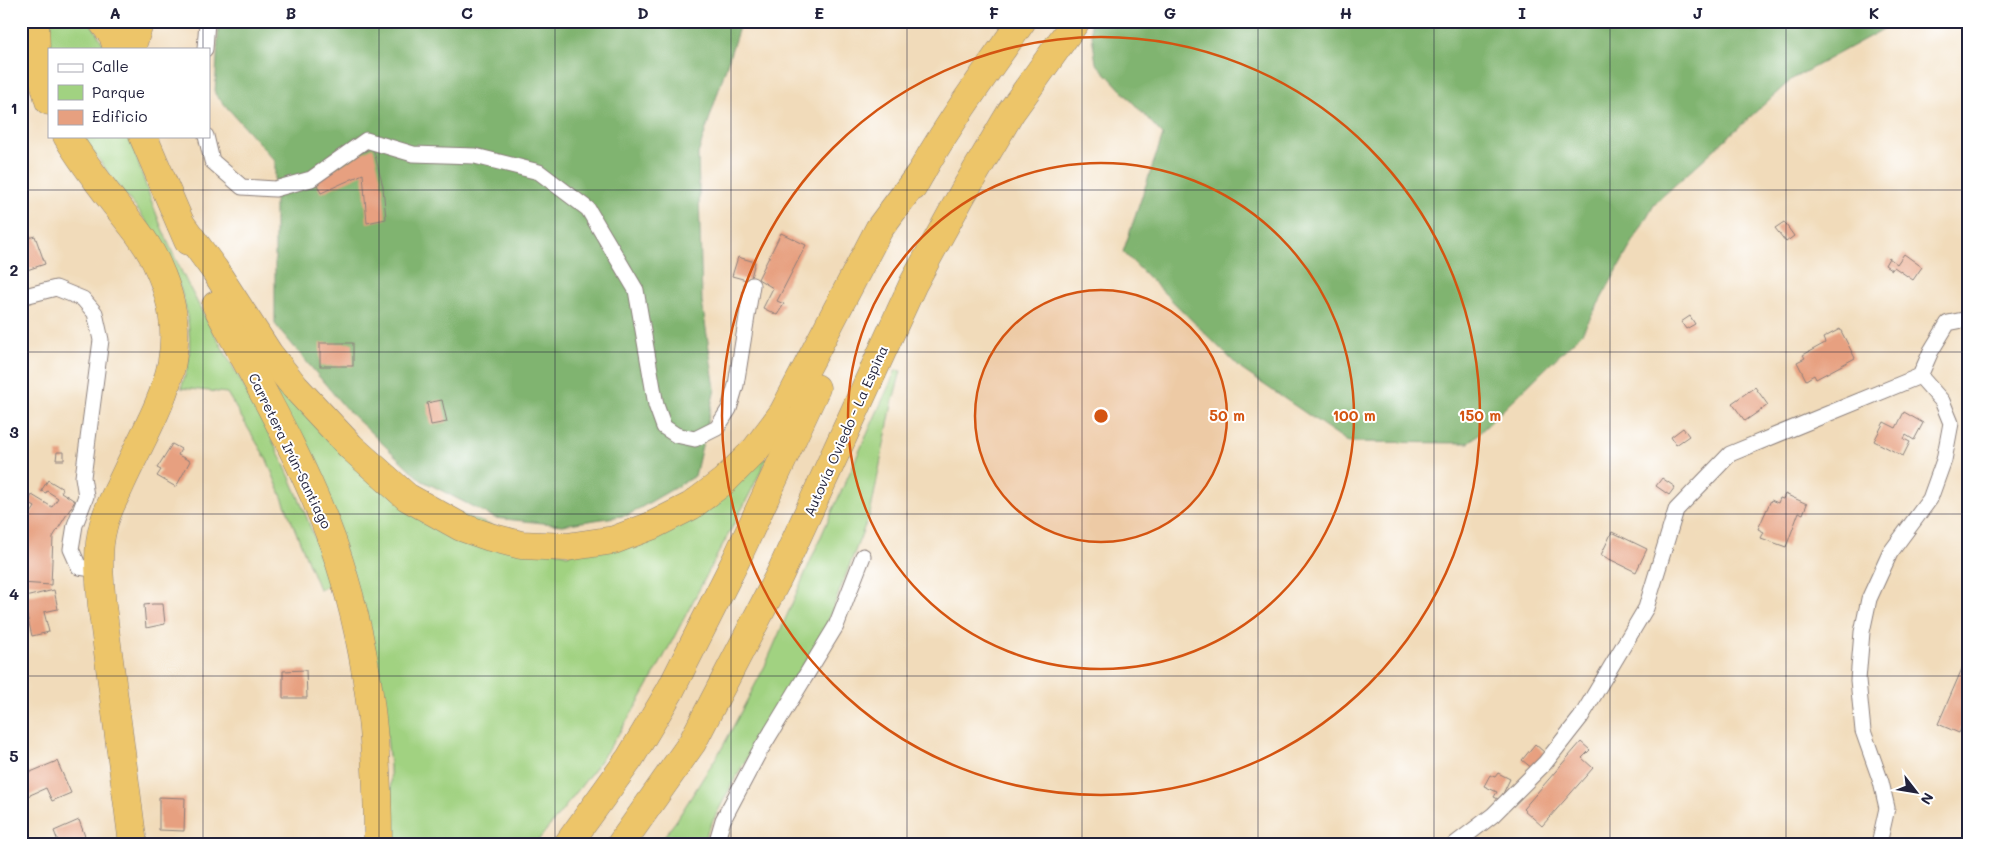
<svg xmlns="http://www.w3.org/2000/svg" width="1989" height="865" viewBox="0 0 1989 865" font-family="Mali,sans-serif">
  <rect width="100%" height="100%" fill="#fff"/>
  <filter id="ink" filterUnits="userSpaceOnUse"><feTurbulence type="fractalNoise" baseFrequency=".02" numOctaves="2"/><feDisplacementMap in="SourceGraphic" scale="10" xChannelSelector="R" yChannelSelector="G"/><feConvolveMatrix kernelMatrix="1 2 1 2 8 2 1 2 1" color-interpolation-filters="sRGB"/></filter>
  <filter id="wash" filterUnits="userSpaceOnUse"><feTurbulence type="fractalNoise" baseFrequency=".0096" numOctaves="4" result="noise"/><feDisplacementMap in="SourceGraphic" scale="20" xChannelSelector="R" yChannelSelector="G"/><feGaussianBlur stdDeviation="1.12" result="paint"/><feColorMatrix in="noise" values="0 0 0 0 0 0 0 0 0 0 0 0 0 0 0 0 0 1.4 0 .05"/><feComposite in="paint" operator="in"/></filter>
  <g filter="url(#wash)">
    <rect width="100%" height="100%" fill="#f1dbba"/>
    <g fill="#a1d281" stroke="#627a5e">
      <polygon points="47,21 90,21 106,49 49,49"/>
      <path d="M82,136H130C139,166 149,196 161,226C192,303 240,373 276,448C298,492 315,538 332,585L319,589L267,460L227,393L181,388C184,378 188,368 189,358C194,306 170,254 140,213C133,203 124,195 118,186C106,170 94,153 82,136Z"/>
      <polygon points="896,370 901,371 892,404 871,510 824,631 768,721 732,784 701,844 658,844 676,821 722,748 765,666 826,525"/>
      <path d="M270,378L373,480L567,555L767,458C747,502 723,543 701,586C678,629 656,674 630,716C602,761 569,803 535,844H392L390,766L381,679Z"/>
    </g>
    <g fill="#80b46f" stroke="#516b55">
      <polygon points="219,21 741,21 698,154 702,302 715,389 695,476 628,515 562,525 495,518 421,480 347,410 275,324 275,161 215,94"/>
      <polygon points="1090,21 1898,21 1792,79 1654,204 1582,333 1469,443 1348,442 1241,369 1123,252 1163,135 1096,63"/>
    </g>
    <g id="blocks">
      <g fill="#e7a080">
        <polygon points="373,147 383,187 386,219 367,223 363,174 321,193 314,179"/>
        <polygon points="1784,222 1794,236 1786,242 1775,228"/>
        <polygon points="781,233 806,245 777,301 784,304 777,315 763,308 773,288 758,279"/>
        <polygon points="35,236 45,264 21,272 21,240"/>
        <polygon points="1904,254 1922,267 1913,280 1894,267 1892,270 1885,265 1889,258 1897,264"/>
        <polygon points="738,257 755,262 750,281 732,276"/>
        <polygon points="1690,316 1695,324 1686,329 1681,322"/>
        <polygon points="1840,329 1855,358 1816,379 1814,375 1806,380 1797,362 1805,358 1803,355 1825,343 1823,338"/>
        <rect x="320" y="343" width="33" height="23"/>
        <polygon points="1755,387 1768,405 1745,421 1732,403"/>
        <polygon points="442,400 447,422 431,425 427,403"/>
        <polygon points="1904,412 1923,423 1914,440 1906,435 1904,439 1910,442 1903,456 1874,441 1884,422 1896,428"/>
        <polygon points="1683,428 1689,436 1676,445 1671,437"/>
        <polygon points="172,444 181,449 178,455 190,461 176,487 157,476 161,470 157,468"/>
        <polygon points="57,452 64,452 64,460 56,460"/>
        <polygon points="1662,478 1675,487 1669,495 1656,486"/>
        <polygon points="48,480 63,489 61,492 75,501 53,537 51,585 21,583 21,521 26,521 35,507 28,503 32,495 52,507 58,498 47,491 46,493 41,491"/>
        <polygon points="1785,494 1807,504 1803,514 1799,512 1786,547 1761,538 1764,532 1758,529 1771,500 1778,503 1780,498 1783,499"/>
        <polygon points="1612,532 1647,549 1636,572 1601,555"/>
        <polygon points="54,590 58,609 44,612 49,632 32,636 26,611 21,613 21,598"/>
        <polygon points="153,604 163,604 165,624 146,628 144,605"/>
        <polygon points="1968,655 1968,714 1959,733 1938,724"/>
        <polygon points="306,670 307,698 283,698 283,671"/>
        <polygon points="1581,742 1590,750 1582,758 1593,768 1542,826 1523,809"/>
        <polygon points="1535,744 1545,753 1533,769 1522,760"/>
        <polygon points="57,761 71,793 52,801 46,788 21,799 21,776"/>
        <polygon points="1498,773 1510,779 1500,800 1494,797 1497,792 1484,786 1490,775 1495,777"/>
        <polygon points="159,797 185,798 184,831 159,830"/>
        <polygon points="79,820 86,839 75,844 59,844 54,831"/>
      </g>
    </g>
  </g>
  <g filter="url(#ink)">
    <use href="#blocks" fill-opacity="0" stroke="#8a7e7a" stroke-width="1"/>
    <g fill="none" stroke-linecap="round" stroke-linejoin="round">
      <defs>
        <g id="street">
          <polyline points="205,49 207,21"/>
          <polyline points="206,136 212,161 242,187 275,189 311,179 366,140 413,154 475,156 539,172 588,209 636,290 656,405 664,427 676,435 695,439 717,428 729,409 736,385 752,285"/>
          <polyline points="21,297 56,288 83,299 95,313 101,340 83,477 86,496 75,525 71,549 79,567 99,570"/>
          <polyline points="716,844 723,820 758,754 836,626 863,556"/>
          <polyline points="1455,844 1493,815 1545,763 1581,717 1646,608 1676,510 1730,454 1920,376 1931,351 1948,323 1968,319"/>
          <polyline points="1879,844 1887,808 1881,782 1863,731 1858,680 1862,632 1869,599 1890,553 1930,499 1944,460 1951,423 1942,401 1920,376"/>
        </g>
        <g id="highway">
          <polyline points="35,21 36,52 49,101"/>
          <polyline points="102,21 113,35 117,49"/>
          <polyline points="131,49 140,21"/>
          <path d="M67,136C81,160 98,182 115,204C131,224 148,243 158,267C199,357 154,409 119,488C113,500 106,513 103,527C96,553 100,580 102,606L133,844"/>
          <polyline points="143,136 188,241"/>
          <path d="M913,187C943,130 985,74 1022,21"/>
          <polyline points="181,224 214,269 269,354 295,387 351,447 407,497 461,527 490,537 521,545 567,547 614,540 651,526 691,506 724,481 756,449 783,413 879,229 922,171"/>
          <path d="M216,305C257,382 303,460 333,543C368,643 378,738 378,844"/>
          <polyline points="568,844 630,758 670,691 737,558 816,388"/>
          <polyline points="621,844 692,743 780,574 913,284 963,193 1011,112 1076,21"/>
        </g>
      </defs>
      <use href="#street" stroke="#8a7e7a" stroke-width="17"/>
      <use href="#highway" stroke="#8a7e7a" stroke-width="29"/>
      <use href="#street" stroke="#fff" stroke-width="15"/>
      <use href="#highway" stroke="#edc569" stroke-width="28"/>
    </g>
  </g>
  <path fill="none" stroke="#22223b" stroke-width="1" stroke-opacity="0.55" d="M203,21V49M379,21V844M555,21V844M731,21V844M907,21V844M1082,21V844M1258,21V844M1434,21V844M1610,21V844M1786,21V844M203,136V844M21,190H1968M21,352H1968M21,514H1968M21,676H1968"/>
  <circle cx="1101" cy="416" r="126" fill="#d45411" fill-opacity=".12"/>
  <g fill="none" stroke="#d45411" stroke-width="2.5">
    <circle cx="1101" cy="416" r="126"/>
    <circle cx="1101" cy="416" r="253"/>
    <circle cx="1101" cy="416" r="379"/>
  </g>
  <g text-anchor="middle" stroke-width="4" stroke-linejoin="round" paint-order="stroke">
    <g font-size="14" fill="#22223b" stroke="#fff">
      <text transform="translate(846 431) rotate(-66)" y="5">Autovía Oviedo - La Espina</text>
      <text transform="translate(290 451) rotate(64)" y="5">Carretera Irún-Santiago</text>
    </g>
  </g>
  <circle cx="1101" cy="416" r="8" fill="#d45411" stroke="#fff" stroke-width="2.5"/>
  <g font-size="15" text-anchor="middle" font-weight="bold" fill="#d45411" stroke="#fff" stroke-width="4" stroke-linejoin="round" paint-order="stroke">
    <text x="1227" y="421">50 m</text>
    <text x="1354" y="421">100 m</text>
    <text x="1480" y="421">150 m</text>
  </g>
  <rect width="1989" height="865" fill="none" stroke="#fff" stroke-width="55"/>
  <rect x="48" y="48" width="162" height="90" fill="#ffffff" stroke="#a7a7b1"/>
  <rect x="58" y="64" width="25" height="8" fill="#ffffff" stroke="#a7a7b1"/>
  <text x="92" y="72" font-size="15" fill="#22223b">Calle</text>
  <rect x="58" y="85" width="25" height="15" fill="#a1d281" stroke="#a7a7b1"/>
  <text x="92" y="98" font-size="15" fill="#22223b">Parque</text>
  <rect x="58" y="110" width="25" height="15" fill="#e7a080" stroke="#a7a7b1"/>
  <text x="92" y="122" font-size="15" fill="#22223b">Edificio</text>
  <g transform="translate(1916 792) rotate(121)" stroke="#ffffff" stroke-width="4" paint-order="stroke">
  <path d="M0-4L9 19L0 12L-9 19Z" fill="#22223b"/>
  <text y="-8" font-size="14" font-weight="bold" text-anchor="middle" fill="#22223b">N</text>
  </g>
  <rect x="28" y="28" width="1934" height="810" fill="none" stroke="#22223b" stroke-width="2"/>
  <g font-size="16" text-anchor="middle" font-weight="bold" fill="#22223b">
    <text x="115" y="19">A</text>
    <text x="291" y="19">B</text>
    <text x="467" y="19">C</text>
    <text x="643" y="19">D</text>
    <text x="819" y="19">E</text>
    <text x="994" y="19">F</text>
    <text x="1170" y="19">G</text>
    <text x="1346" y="19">H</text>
    <text x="1522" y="19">I</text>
    <text x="1698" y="19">J</text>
    <text x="1874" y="19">K</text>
    <text x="14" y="114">1</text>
    <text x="14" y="276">2</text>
    <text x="14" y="438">3</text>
    <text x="14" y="600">4</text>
    <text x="14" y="762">5</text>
  </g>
</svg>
